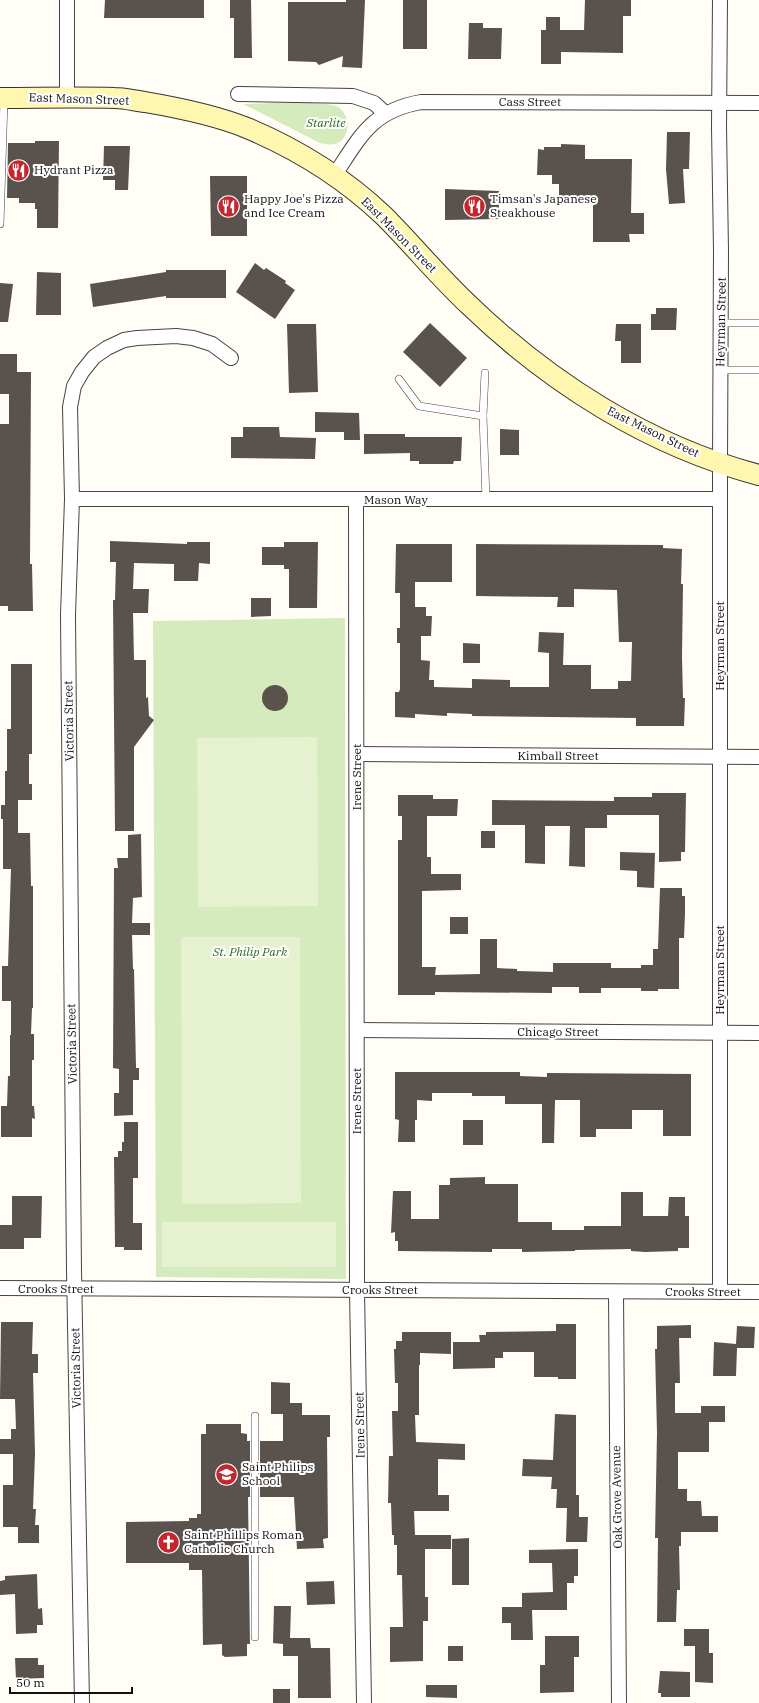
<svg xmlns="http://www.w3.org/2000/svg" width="759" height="1703" viewBox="0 0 759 1703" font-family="'IBM Plex Serif',serif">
  <rect width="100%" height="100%" fill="#fffdf5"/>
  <g fill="#d5ebbd">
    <path d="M243,104C261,104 325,100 338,107C351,115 351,139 335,144C330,145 325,144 320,143Z"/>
    <polygon points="345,618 346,1279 156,1277 153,621"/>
  </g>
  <g fill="#e6f2cf">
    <polygon points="317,737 318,906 198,907 197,738"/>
    <polygon points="181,937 300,937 301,1203 182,1204"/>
    <rect x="162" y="1222" width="174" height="45"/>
  </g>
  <g fill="#5a524d">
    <polygon points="105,0 204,0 204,18 104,18"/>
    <polygon points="230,0 251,0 252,58 234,58 234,18 230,18"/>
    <polygon points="346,0 365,0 362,68 342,67 343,56 319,65 316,62 288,61 288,2 346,2"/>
    <rect x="403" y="0" width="24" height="49"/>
    <polygon points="585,0 631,0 631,16 623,16 623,53 561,52 561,64 541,64 541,30 546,30 546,17 560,17 560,30 584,30"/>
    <polygon points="469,23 483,23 483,28 502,28 501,59 468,59"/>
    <polygon points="667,132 690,132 689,169 683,169 685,203 669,204 666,169"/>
    <polygon points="35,141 59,141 58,228 37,228 37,209 35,209 35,203 19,203 19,198 7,198 8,143 35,143"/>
    <polygon points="561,144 585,145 585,159 632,159 631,213 644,213 644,234 629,234 630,242 593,242 593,202 559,201 559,184 552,184 552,175 537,175 538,149 544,150 544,147 561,147"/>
    <polygon points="104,146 130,146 128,190 115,190 115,180 103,180"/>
    <polygon points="210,176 247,176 247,236 211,236"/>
    <polygon points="445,189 499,191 499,219 445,220"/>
    <polygon points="255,263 264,270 266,268 286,281 285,283 295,290 275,319 236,292"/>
    <polygon points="166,270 226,270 226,298 166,298 166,296 93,307 90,284 166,272"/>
    <polygon points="37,272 61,273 61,315 36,315"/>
    <polygon points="0,283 13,284 8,322 0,322"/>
    <polygon points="656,308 677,308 676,330 651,330 651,314 656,314"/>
    <polygon points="430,323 467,358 440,387 403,352"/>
    <polygon points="287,324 316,324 318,392 289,393"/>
    <polygon points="616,324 641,324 641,363 621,363 621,341 615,341"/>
    <polygon points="0,354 17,354 17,372 31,372 30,564 32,564 33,611 8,611 8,606 0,606 0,424 9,424 9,394 0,394"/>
    <polygon points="315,412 359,413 360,440 344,440 344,432 315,432"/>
    <polygon points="243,427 279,427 280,437 316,438 315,459 231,458 231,437 243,437"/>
    <polygon points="500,429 519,430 519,455 500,455"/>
    <polygon points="364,434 405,434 405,437 462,437 461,461 454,461 453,464 419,464 419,461 410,461 410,453 364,454"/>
    <polygon points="110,541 187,544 187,542 210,542 210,564 199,563 198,581 174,581 174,564 134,563 133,589 149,589 148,613 133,613 134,660 146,660 146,698 148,697 149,716 154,720 134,747 134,831 115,831 113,600 115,600 116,562 110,562"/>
    <polygon points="284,542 318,542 317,608 289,608 289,569 284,569 284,565 262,565 262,547 284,547"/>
    <polygon points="396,544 452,544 452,582 415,582 415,607 426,607 426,616 432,616 431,636 421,636 421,660 430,661 429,680 434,680 434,687 472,688 472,679 510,680 510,687 549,687 549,653 538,652 539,632 564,633 563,665 591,665 591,689 618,689 618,681 631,681 632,642 619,642 617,590 574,589 574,607 557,607 558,597 476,596 476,544 663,545 663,548 682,549 681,584 683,584 682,657 683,698 685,698 684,726 636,726 636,718 472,716 472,714 447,713 447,716 415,714 415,718 395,717 395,692 399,692 400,689 400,643 397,643 397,628 400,628 400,593 395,593"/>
    <polygon points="251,598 271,598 271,616 251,617"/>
    <polygon points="463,643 480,644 480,663 463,663"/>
    <polygon points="11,664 32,664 32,754 29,754 29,784 32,784 32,800 18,800 18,833 30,833 31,886 33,886 33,1008 32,1008 31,1034 34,1034 34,1060 32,1060 32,1106 34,1106 35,1119 32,1118 32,1137 1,1137 1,1106 7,1106 8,1076 10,1076 10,1035 11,1035 11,1001 2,1001 2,966 8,966 11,869 3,869 3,819 1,819 1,805 5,805 5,771 7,771 7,729 11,729"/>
    <circle cx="275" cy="698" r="13"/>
    <polygon points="652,793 686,793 685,852 681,852 681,861 659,862 659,815 607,815 607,828 585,828 585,867 569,866 570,826 545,826 545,864 525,863 525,825 492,825 492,800 614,801 614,797 652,797"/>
    <polygon points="398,795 433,795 433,799 458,799 457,816 427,816 427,857 431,857 431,874 461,874 461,890 422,891 422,967 436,967 435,975 480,974 480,939 497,939 497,968 517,969 517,971 553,972 553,963 611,963 611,968 641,968 641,965 653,965 653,949 658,949 660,888 682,888 682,896 685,896 685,913 684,938 679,938 679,989 658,989 658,991 641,991 641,988 601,988 601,993 579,993 579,987 552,987 552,993 435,992 435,995 398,995 398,840 402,840 402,816 398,816"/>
    <rect x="481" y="831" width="14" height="17"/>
    <polygon points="141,834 142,897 133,898 132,923 150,923 150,935 132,935 133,969 134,969 136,1068 139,1068 139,1080 133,1080 133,1115 114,1116 114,1093 119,1093 119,1069 113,1068 114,868 118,868 117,858 128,858 128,835"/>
    <polygon points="620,852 655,853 654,888 637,887 637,871 620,870"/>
    <rect x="450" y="917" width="18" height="17"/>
    <polygon points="395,1072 520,1072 520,1076 547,1077 547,1073 691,1074 691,1136 663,1136 663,1110 632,1110 632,1129 596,1129 596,1137 580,1137 580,1100 555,1100 554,1143 542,1143 542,1104 505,1104 505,1096 472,1096 472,1093 432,1093 432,1101 417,1100 417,1120 415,1120 415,1142 398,1142 399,1120 395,1119"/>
    <rect x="463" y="1120" width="20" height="25"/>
    <polygon points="124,1122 138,1122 138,1178 133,1178 133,1223 142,1223 142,1250 124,1250 124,1247 115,1247 114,1157 118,1157 118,1151 122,1151 122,1142 124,1142"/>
    <polygon points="485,1177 485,1184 518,1184 518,1222 552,1222 552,1230 584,1230 584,1226 621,1226 621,1192 643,1192 643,1216 668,1216 669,1197 685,1197 685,1216 689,1216 689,1248 678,1248 678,1251 645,1252 631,1251 631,1249 575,1250 575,1251 522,1252 522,1249 492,1249 492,1252 398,1251 398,1241 395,1241 395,1232 391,1233 393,1191 411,1191 411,1219 439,1219 439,1185 450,1185 450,1178"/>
    <polygon points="12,1196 42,1196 41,1238 24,1238 24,1249 0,1249 0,1225 12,1225"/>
    <polygon points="1,1322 33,1322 32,1354 38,1354 38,1373 33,1373 35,1454 33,1509 36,1509 35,1525 39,1525 39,1543 18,1543 18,1527 3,1527 3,1485 13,1485 13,1454 0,1454 0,1439 11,1439 11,1429 16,1429 15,1399 0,1399"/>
    <polygon points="556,1324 576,1324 576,1379 558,1379 558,1377 534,1377 534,1352 503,1352 503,1358 495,1358 495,1368 453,1369 453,1342 480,1342 479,1335 486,1335 486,1332 556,1331"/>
    <polygon points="691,1325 691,1338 679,1338 680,1383 675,1383 675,1413 701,1413 701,1406 725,1406 725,1422 709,1422 709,1452 678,1452 678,1489 687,1489 687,1501 701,1501 702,1516 718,1516 718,1532 681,1532 681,1546 679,1546 680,1590 677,1590 676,1622 657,1622 658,1538 655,1538 657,1433 655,1349 657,1349 657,1326"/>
    <polygon points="737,1326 755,1327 754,1348 737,1348 736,1376 713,1376 714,1342 736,1344"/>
    <polygon points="402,1332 451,1332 451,1354 420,1353 420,1365 419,1365 419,1415 415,1415 416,1442 465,1444 465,1460 438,1459 438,1495 449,1495 449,1511 414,1511 415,1535 451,1535 451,1549 425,1549 425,1597 428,1597 428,1621 423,1621 423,1661 390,1662 390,1627 403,1627 402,1575 397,1575 397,1545 394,1545 394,1535 392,1535 391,1503 388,1503 389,1456 393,1456 392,1411 398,1411 398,1383 395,1383 394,1349 396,1349 396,1341 402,1341"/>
    <polygon points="271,1382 290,1383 290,1403 302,1403 302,1415 330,1415 330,1437 327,1437 328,1538 323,1539 324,1548 297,1549 294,1497 260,1497 260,1441 283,1441 283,1414 271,1414"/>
    <polygon points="555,1414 576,1415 576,1495 579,1495 579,1517 588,1517 587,1542 566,1542 567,1508 556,1508 557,1489 551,1489 552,1477 522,1476 523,1459 553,1460"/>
    <polygon points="206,1424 241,1424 241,1433 247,1434 247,1441 250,1441 250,1497 248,1497 250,1644 247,1644 247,1656 225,1657 222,1655 222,1644 203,1645 202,1570 189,1570 189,1563 126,1563 126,1522 189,1521 189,1518 197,1518 197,1514 201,1514 201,1434 206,1434"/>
    <polygon points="469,1538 469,1585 452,1585 452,1539"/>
    <polygon points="578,1549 578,1576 574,1576 574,1583 567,1583 567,1610 532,1610 533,1640 511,1640 511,1623 502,1623 502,1607 522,1607 522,1593 553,1592 552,1563 529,1563 529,1550"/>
    <polygon points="37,1574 38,1609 42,1608 43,1625 37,1625 37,1633 16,1634 15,1594 0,1595 0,1581 5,1580 5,1576"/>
    <polygon points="334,1581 335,1604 307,1605 306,1582"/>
    <polygon points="274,1606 291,1606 290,1638 310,1638 311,1648 330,1648 331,1698 298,1698 298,1656 283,1656 283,1644 273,1643"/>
    <polygon points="684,1629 709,1629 709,1653 713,1653 713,1683 695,1682 695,1646 684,1646"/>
    <polygon points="545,1636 579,1636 579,1657 574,1657 574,1692 540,1693 540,1665 545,1665"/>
    <rect x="448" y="1646" width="15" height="15"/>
    <polygon points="15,1658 38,1658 38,1665 44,1665 44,1678 16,1679"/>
    <polygon points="660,1671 690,1672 690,1697 661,1697 661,1693 658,1693"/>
    <polygon points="426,1685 457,1685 457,1698 426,1697"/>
    <rect x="273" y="1689" width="17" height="14"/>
  </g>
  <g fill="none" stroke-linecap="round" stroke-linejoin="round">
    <defs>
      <g id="service">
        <polyline points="0,224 4,100"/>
        <polyline points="721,323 759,323"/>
        <polyline points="720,370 759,370"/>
        <polyline points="485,373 483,416 486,499"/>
        <polyline points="399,379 419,406 483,416"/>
        <polyline points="255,1637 255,1416"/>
      </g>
      <g id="minor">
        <polyline points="720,0 719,127 721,251 720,463 720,1292"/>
        <polyline points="238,94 353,96 374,103 385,113"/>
        <polyline points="67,98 67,0"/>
        <path d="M334,176C360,137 371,111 421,102L759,103"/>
        <polyline points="72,499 720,499"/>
        <polyline points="356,500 357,1290 364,1703"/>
        <polyline points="357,754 759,757"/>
        <polyline points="357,1030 759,1033"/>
        <polyline points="0,1288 759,1292"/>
        <polyline points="616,1292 619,1703"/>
        <polyline points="82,1703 74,1270 68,615 72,499 70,407 74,386 82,372 94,357 107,348 124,340 137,338 176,336 193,338 212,344 231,358"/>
      </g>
      <path id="secondary" d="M0,98C38,98 76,97 115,98C125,98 135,101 145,102C180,108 215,115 247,128C297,149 345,179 384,216C413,245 439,277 469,305C550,383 649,446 759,475"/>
    </defs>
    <use href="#service" stroke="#444" stroke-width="8"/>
    <use href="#minor" stroke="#444" stroke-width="16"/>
    <use href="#secondary" stroke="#333" stroke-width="22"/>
    <use href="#service" stroke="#fff" stroke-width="7"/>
    <use href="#minor" stroke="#fff" stroke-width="14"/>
    <use href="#secondary" stroke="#fff6b0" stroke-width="20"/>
  </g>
  <defs>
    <symbol id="restaurant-disc" viewBox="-11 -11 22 22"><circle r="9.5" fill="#c4262e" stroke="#fff"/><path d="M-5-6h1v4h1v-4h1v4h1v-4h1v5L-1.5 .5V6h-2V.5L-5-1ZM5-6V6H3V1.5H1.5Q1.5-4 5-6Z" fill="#fff"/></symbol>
    <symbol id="school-disc" viewBox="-11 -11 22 22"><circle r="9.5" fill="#c4262e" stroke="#fff"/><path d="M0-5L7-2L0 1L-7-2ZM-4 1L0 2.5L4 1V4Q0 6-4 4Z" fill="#fff"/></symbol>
    <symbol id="church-disc" viewBox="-11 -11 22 22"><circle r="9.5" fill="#c4262e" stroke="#fff"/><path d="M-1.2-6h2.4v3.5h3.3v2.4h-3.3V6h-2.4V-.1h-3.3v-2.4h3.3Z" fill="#fff"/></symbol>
  </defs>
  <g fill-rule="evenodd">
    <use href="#restaurant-disc" x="6" y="158" width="25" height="25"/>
    <use href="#restaurant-disc" x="216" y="194" width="25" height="25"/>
    <use href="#restaurant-disc" x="462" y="194" width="25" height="25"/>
    <use href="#school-disc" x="214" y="1462" width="25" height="25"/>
    <use href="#church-disc" x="156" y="1530" width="25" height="25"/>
  </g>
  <g text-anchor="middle" stroke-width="4" stroke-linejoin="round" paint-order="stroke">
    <g font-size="12" fill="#111" stroke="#fff">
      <text transform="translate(79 99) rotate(2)" y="4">East Mason Street</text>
      <text x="530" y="106">Cass Street</text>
      <text transform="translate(399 235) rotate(45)" y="4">East Mason Street</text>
      <text transform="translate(721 322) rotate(-89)" y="4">Heyrman Street</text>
      <text transform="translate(653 432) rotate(26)" y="4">East Mason Street</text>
      <text x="396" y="504">Mason Way</text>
      <text transform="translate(720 646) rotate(-90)" y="4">Heyrman Street</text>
      <text transform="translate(69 721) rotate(-91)" y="4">Victoria Street</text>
      <text x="558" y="760">Kimball Street</text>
      <text transform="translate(357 777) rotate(-90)" y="4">Irene Street</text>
      <text transform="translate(720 970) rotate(-90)" y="4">Heyrman Street</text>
      <text x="558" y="1036">Chicago Street</text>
      <text transform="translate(72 1044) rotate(-91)" y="4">Victoria Street</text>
      <text transform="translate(357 1101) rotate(-90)" y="4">Irene Street</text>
      <text x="56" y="1293">Crooks Street</text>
      <text x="380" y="1294">Crooks Street</text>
      <text x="703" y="1296">Crooks Street</text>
      <text transform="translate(76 1368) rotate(-91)" y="4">Victoria Street</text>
      <text transform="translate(360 1425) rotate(-91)" y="4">Irene Street</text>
      <text transform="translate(617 1497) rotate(-91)" y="4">Oak Grove Avenue</text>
    </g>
    <g font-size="12" font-style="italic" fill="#2f6b1f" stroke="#fff">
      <text x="326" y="127">Starlite</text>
      <text x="250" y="956">St. Philip Park</text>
    </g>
    <g font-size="12" fill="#111" stroke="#fff" text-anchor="start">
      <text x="34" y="174">Hydrant Pizza</text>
      <text x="244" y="203">Happy Joe's Pizza<tspan x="244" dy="14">and Ice Cream</tspan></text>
      <text x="490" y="203">Timsan's Japanese<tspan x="490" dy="14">Steakhouse</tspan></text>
      <text x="242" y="1471">Saint Philips<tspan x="242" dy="14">School</tspan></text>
      <text x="184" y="1539">Saint Phillips Roman<tspan x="184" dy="14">Catholic Church</tspan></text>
    </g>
  </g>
  <path d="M10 1687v6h122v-6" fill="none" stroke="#111111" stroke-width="2"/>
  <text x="16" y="1687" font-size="12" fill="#111111" stroke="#ffffff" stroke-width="3" paint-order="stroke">50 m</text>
</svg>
